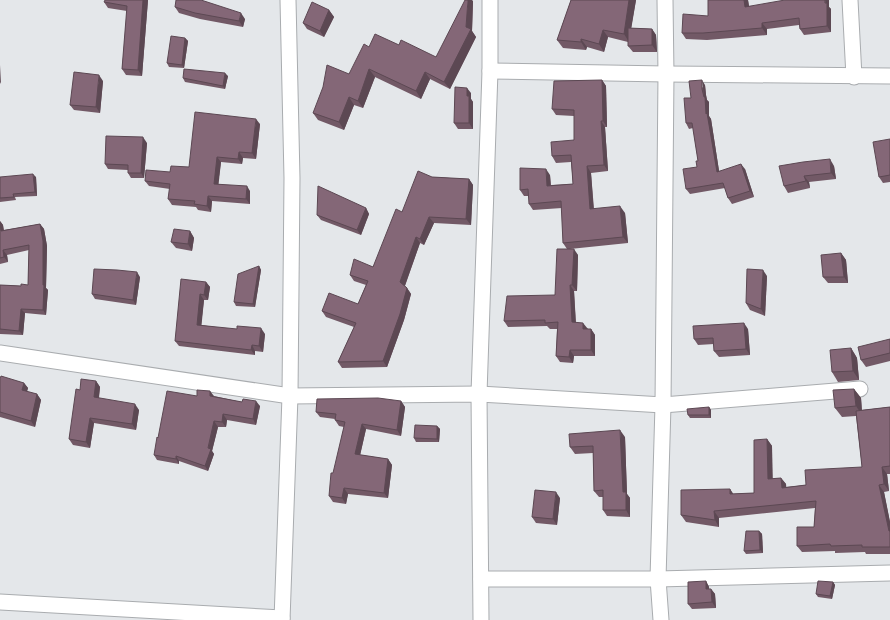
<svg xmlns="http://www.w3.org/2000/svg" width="890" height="620" viewBox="0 0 890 620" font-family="Figtree,sans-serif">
  <rect width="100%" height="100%" fill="#e4e7ea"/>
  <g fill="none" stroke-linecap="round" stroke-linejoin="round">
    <defs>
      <g id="street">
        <polyline points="850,0 854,77"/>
        <polyline points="490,71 666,74 890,76"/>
        <polyline points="0,353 290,396 479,394 663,405 860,389"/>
        <polyline points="481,579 658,579 890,573"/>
        <polyline points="0,602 282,618"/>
        <polyline points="282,620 290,396 292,178 288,0"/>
        <polyline points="481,620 479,394 490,71 490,0"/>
        <polyline points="661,620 658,579 663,405 666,74 665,0"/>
      </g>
    </defs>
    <use href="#street" stroke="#a9acaf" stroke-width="17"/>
    <use href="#street" stroke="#fff" stroke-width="15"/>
  </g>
  <g fill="#725966">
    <polygon points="148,0 142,76 126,75 122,69 127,11 108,8 104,2"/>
    <polygon points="571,0 636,0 631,28 652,29 656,35 657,52 633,52 628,46 628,42 608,37 604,52 587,47 586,50 563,48 557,40"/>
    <polygon points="708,0 748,0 749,6 829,7 831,9 831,32 804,35 800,29 799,25 767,29 767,35 707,40 686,39 682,33 708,16"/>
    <polygon points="473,1 472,31 476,37 450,89 430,79 421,99 375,77 363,108 354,105 344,130 318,120 313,113 349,74 369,47 436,57"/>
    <polygon points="175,7 245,19 243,27 200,19 179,13"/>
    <polygon points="329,10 334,17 324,37 307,29 303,23"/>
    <polygon points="185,38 188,41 184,68 169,67 167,63"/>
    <polygon points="228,76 225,89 185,82 183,78"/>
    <polygon points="602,80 606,86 607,127 605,127 608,171 591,173 594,209 625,213 628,243 570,249 578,255 577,291 574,291 576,323 588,329 591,329 595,335 595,356 574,356 573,363 560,362 556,356 557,329 550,329 547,326 508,327 504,321 555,295 567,249 563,243 562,208 533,210 529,204 529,196 524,196 520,190 550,175 551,185 573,184 571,162 556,163 552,156 574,140 574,116 556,115 552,109"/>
    <polygon points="103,81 100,113 74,110 70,105"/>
    <polygon points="705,85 706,95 707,100 709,102 709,116 711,119 719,171 745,169 754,197 732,204 728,198 725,188 690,194 686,189 697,167 698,161 693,128 689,129 686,123 691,98"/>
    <polygon points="471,93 471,99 473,102 473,129 458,129 454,123"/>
    <polygon points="260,124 256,159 243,158 242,164 221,162 218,184 250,191 250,204 212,201 211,212 198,210 196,207 172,205 168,199 170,189 149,186 145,181 189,167"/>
    <polygon points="890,139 890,182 883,183 879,177"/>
    <polygon points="147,143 144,178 131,178 128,173 128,170 108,169 105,164"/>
    <polygon points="804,162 834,166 836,179 809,182 810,188 788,193 784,186"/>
    <polygon points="0,177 36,177 37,196 15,197 16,200 0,202"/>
    <polygon points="432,177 469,179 473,185 471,225 434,223 424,245 420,243 405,286 407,288 411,294 404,320 387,367 342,368 338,362 354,327 326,317 322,311 358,304 366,285 354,281 350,275 373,267 402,212"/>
    <polygon points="366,208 369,214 361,235 321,220 317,215"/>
    <polygon points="0,221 3,225 4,230 40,224 44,229 47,246 46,288 48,290 46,315 25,313 23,335 0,334 0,285 21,286 28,285 29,250 7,255 8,262 0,264"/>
    <polygon points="190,231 194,238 192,251 176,248 171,242"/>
    <polygon points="841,253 846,260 848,283 828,283 823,277"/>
    <polygon points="259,266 261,270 255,307 236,306 234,302"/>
    <polygon points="767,276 765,316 750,310 746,303"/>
    <polygon points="140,277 136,305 95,299 92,294"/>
    <polygon points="206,282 210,287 208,300 204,300 201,325 265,334 263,352 255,351 255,355 179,346 175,341"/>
    <polygon points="748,329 750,355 719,357 714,351 714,344 698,345 694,339"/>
    <polygon points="890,339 890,361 866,367 861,360"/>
    <polygon points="851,348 857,358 859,380 838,382 832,372"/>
    <polygon points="0,377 24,383 28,388 27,392 37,394 41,400 35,427 0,417"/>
    <polygon points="96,381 100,387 99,398 139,410 136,430 94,423 90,448 73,445 69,439 80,390"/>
    <polygon points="854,389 861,398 862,410 890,407 890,474 887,474 889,491 884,492 890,522 890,554 866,554 865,552 835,553 835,551 802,552 797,546 814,527 815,508 719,518 719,527 686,522 681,515 730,489 733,494 754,493 767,439 772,446 772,479 781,478 786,484 786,487 806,485 862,467 856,416 842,417 835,408"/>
    <polygon points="197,396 214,396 260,406 256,425 227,420 226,427 218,427 212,451 214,454 208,471 179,461 179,464 157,460 154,455"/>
    <polygon points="401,401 405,407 401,436 366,429 360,455 388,459 392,465 388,498 348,494 346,504 333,502 329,496 344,427 339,426 335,420 335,419 320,417 316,412"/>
    <polygon points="709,407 711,410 711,418 690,418 688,415"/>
    <polygon points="437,426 440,429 439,442 416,442 414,438"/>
    <polygon points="625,437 627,494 630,498 630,517 607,516 603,510 603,497 599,497 594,491 593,453 575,454 570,447"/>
    <polygon points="560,498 557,525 536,523 532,517"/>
    <polygon points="759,531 762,534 763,553 746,554 744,551"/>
    <polygon points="706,581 709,587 709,589 711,589 715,594 716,608 692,609 688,604"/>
    <polygon points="833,582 835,585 832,599 818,597 816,594"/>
  </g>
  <g fill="#5c4853">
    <polygon points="143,0 148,0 142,76 138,70"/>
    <polygon points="468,0 472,0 473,1 472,31 476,37 450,89 444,82 466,27"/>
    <polygon points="629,0 636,0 629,42 624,34"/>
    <polygon points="744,0 748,0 750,13 745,7"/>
    <polygon points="825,0 829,0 829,7 831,9 831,32 827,26"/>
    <polygon points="329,10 334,17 324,37 320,31"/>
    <polygon points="241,13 245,19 243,27 239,21"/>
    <polygon points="762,23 767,29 767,35 762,28"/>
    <polygon points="652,29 656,35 657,52 652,45"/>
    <polygon points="603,30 608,37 604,52 599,44"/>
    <polygon points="185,38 188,41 184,68 182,65"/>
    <polygon points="581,39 587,47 586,50 581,42"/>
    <polygon points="0,64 0,65 1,84 0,82"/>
    <polygon points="369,69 375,77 363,108 358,101"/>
    <polygon points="425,72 430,79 421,99 416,91"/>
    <polygon points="225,73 228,76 225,89 223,86"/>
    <polygon points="99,75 103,81 100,113 96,107"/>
    <polygon points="602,80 606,86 607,127 603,121"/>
    <polygon points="702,80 705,85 706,95 707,100 709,102 709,116 711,119 720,177 717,172 706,114"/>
    <polygon points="467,88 471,93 471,99 473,102 473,129 469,123 467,96"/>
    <polygon points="349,97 354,105 344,130 339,122"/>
    <polygon points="256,119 260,124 256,159 252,153"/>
    <polygon points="601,121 605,127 608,171 604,165"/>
    <polygon points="143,137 147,143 144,178 141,173"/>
    <polygon points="239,152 243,158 242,164 238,159"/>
    <polygon points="217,157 221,162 218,189 214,184"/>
    <polygon points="830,159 834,166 836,179 831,173"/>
    <polygon points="741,164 745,169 754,197 750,191"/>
    <polygon points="587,166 591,173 594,215 590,209"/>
    <polygon points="546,169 550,175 551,192 547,186"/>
    <polygon points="33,174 36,177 37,196 35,192"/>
    <polygon points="804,176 809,182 810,188 806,181"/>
    <polygon points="469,179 473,185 471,225 466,219"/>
    <polygon points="247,186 250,191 250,204 246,199"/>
    <polygon points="208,196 212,201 211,212 207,206"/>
    <polygon points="620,206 625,213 628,243 623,237"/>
    <polygon points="366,208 369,214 361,235 357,230"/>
    <polygon points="429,217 434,223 424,245 420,239"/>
    <polygon points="0,221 3,225 4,236 1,231"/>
    <polygon points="40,224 44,229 47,246 46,288 48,290 46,315 43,310 43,285"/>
    <polygon points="190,231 194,238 192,251 188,244"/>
    <polygon points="416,237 420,243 404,288 400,282"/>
    <polygon points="574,249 578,255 577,291 572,285"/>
    <polygon points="3,250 7,255 8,262 4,257"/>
    <polygon points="841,253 846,260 848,283 844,277"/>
    <polygon points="259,266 261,270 255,307 253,304"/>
    <polygon points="763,270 767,276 765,316 761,309"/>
    <polygon points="137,272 140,277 136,305 133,300"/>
    <polygon points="206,282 210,287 208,300 204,295"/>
    <polygon points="570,285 574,291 576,328 572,322"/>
    <polygon points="407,288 411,294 404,320 387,367 383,361"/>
    <polygon points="200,294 204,300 201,330 197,325"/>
    <polygon points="21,309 25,313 23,335 19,331"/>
    <polygon points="583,323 588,329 583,329"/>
    <polygon points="744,323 748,329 750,355 746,349"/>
    <polygon points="261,328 265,334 263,352 259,346"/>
    <polygon points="591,329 595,335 595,356 591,350"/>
    <polygon points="252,345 255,351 255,355 251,350"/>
    <polygon points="851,348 857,358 859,380 853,371"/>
    <polygon points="570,350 574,356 573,363 569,357"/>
    <polygon points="96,381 100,387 98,403 94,397"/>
    <polygon points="24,383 28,388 25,396 22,390"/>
    <polygon points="854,389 861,398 862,415 856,406"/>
    <polygon points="210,391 214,396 210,396"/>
    <polygon points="37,394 41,400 35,427 31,421"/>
    <polygon points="256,401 260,406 256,425 253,419"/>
    <polygon points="401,401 405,407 401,436 397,430"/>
    <polygon points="135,404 139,410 136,430 132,424"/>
    <polygon points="709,407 711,410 711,418 709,415"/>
    <polygon points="223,414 227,420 226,427 222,422"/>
    <polygon points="90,418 94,423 90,448 86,442"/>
    <polygon points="214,421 218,427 212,451 214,454 208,471 205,466"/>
    <polygon points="362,424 366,429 359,460 355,454"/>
    <polygon points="437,426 440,429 439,442 437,439"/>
    <polygon points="620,430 625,437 627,494 630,498 630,517 626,510 623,492"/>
    <polygon points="767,439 772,446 773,486 768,479"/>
    <polygon points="176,456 179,461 179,464 176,459"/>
    <polygon points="388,459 392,465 388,498 384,493"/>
    <polygon points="882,467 887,474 889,491 884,484"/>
    <polygon points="781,478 786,484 787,494 782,488"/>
    <polygon points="879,485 884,492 890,522 890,533 889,531"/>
    <polygon points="344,488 348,494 346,504 342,498"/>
    <polygon points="730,489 734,495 730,494"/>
    <polygon points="556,492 560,498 557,525 553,519"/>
    <polygon points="714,511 719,518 719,527 715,520"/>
    <polygon points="759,531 762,534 763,553 760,550"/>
    <polygon points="706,581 709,587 710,595 706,589"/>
    <polygon points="833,582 835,585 832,599 830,596"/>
    <polygon points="711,589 715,594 716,608 712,602"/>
  </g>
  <g fill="#846777" stroke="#5c4853">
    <polygon points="105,0 143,0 138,70 122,69 127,6 104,2"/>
    <polygon points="176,0 201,0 241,13 239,21 195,13 175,7"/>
    <polygon points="465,0 468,0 466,27 471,29 444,82 425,72 416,91 369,69 358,101 349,97 339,122 313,113 323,87 327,65 349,74 364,44 369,47 375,34 399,45 401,40 436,57"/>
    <polygon points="571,0 629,0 624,34 603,30 599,44 581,39 581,42 557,40"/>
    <polygon points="708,0 744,0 745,7 785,0 825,0 825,3 827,3 827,26 800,29 799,18 762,23 762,28 703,33 682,33 683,14 708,16"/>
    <polygon points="312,2 329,10 320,31 303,23"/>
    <polygon points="628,28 652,29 652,45 628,46"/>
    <polygon points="171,36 185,38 182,65 167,63"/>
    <polygon points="184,69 225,73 223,86 183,78"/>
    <polygon points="74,72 99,75 96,107 70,105"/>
    <polygon points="602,80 603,121 601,121 604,165 587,166 590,209 620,206 623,237 563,243 561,201 529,204 528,189 520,190 520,168 546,169 547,186 573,184 571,155 552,156 551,142 574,140 574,110 552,109 554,81"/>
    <polygon points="702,80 702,89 704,97 705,97 706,114 707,113 717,172 741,164 750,191 728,198 723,183 686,189 683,169 697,167 696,161 698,161 692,123 686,123 684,98 691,98 689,81"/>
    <polygon points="455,87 467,88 467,96 469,96 469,123 454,123"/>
    <polygon points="195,112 256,119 252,153 239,152 238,159 217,157 214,184 247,186 246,199 208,196 207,206 194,204 195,201 168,199 170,184 145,181 146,170 170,172 171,166 189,167"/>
    <polygon points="106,136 143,137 141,173 128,173 128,165 105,164"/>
    <polygon points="890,139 890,175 879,177 873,142"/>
    <polygon points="830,159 831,173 804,176 806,181 784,186 779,166 803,162"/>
    <polygon points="418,171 432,177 469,179 466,219 429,217 420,239 416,237 400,282 407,288 400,314 383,361 338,362 356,323 322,311 329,293 358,304 368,281 350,275 354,259 373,267 396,209 402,212"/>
    <polygon points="33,174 35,192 13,194 14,197 0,198 0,177"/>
    <polygon points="318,186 366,208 357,230 317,215"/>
    <polygon points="0,222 1,231 40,224 43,241 43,285 44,285 43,310 21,309 19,331 0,329 0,285 21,286 21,284 28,285 29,245 3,250 4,257 0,258"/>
    <polygon points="174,229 190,231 188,244 171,242"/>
    <polygon points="557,249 574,249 572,285 570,285 572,322 583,323 583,329 591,329 591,350 570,350 569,357 556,356 558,322 545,323 545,320 504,321 507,296 555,295"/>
    <polygon points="841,253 844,277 823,277 821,255"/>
    <polygon points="259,266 253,304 234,302 238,274"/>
    <polygon points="94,269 117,270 137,272 133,300 92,294"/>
    <polygon points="747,269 763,270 761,309 746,303"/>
    <polygon points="181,279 206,282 204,295 200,294 197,325 237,329 237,326 261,328 259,346 252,345 251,350 175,341"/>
    <polygon points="744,323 746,349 714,351 713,338 694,339 693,326"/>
    <polygon points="890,339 890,353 861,360 858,347"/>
    <polygon points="851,348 853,371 832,372 830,350"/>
    <polygon points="1,376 24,383 22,390 37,394 31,421 0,412 0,377 1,377"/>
    <polygon points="81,379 96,381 94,397 135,404 132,424 90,418 86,442 69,439 76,389 80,390"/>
    <polygon points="854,389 856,406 835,408 833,390"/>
    <polygon points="197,390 210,391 210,396 242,402 243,399 256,401 253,419 223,414 222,422 214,421 208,448 211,449 205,466 176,456 176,459 154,455 157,437 158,438 167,391 197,396"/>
    <polygon points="378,398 401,401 397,430 362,424 355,454 388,459 384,493 344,488 342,498 329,496 331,473 333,473 345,422 335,420 336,414 316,412 317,399"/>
    <polygon points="709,407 709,415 688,415 687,409"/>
    <polygon points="890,407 890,466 882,467 884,484 879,485 889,531 890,531 890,547 862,547 862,545 831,546 830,544 797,546 797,527 814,527 816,501 714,511 715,520 681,515 681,490 730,489 730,494 754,493 754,440 767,439 768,479 781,478 782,488 806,485 805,470 862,467 856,411"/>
    <polygon points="415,425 437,426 437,439 414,438"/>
    <polygon points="620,430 623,492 626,492 626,510 603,510 603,490 594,491 593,446 570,447 569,434"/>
    <polygon points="535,490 556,492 553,519 532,517"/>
    <polygon points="746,531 759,531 760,550 744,551"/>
    <polygon points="706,581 706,589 711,589 712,602 688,604 688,582"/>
    <polygon points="818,581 833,582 830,596 816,594"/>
  </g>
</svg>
